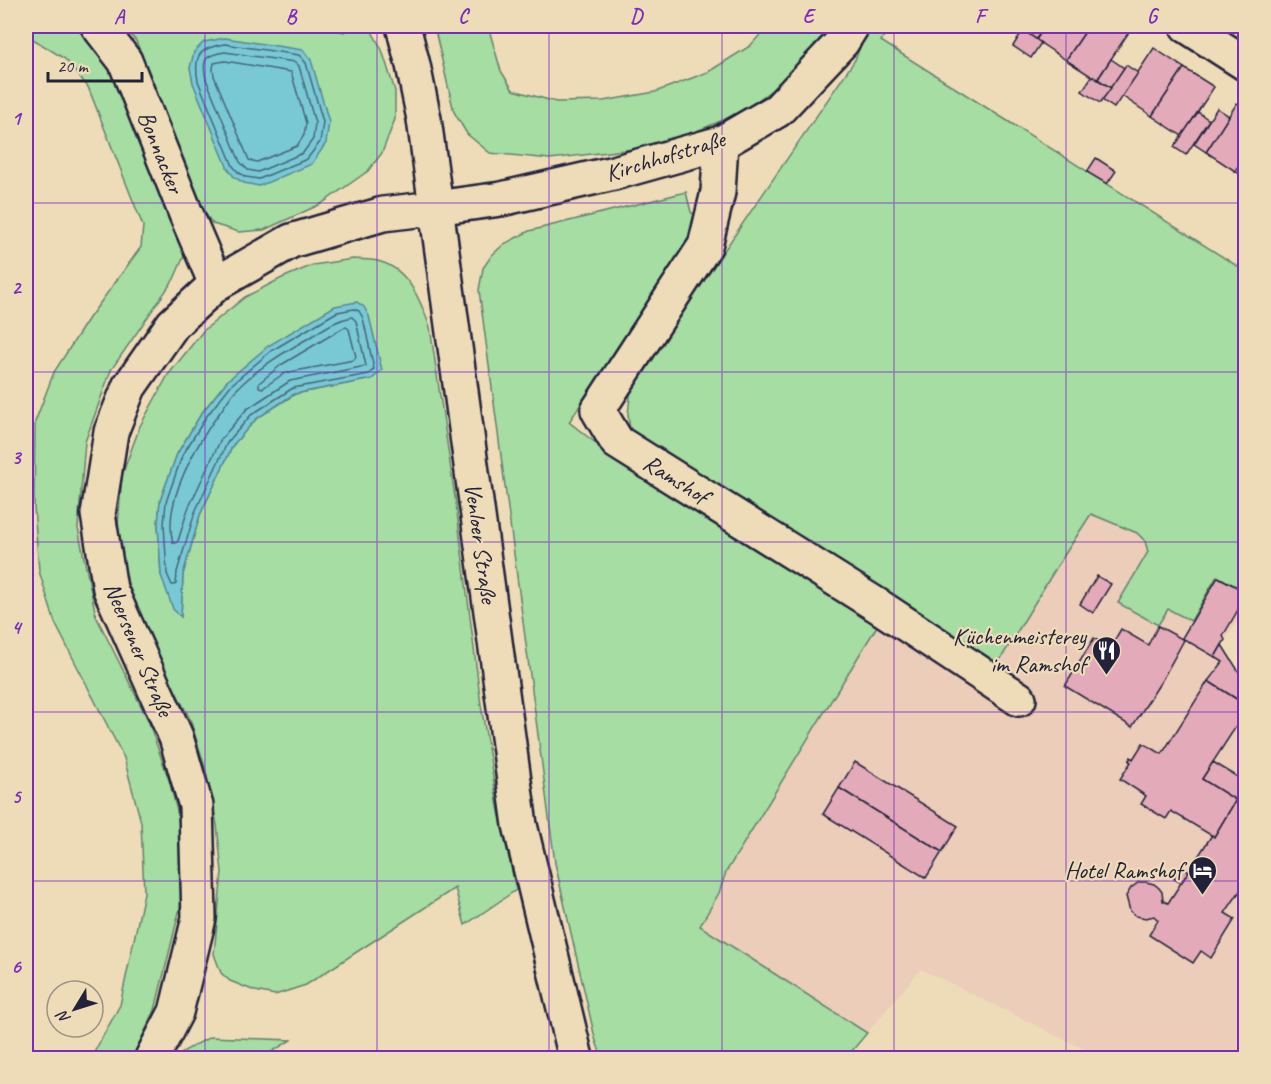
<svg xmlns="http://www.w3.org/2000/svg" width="1271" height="1084" viewBox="0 0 1271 1084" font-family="Caveat,sans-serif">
  <rect width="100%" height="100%" fill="#eedcb9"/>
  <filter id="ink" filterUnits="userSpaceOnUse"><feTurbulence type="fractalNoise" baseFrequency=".0167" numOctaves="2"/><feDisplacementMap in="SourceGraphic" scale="12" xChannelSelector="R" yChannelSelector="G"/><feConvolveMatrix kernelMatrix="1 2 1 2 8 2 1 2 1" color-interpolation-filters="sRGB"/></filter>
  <g filter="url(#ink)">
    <polygon fill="#ebcdb9" points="1091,514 1137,533 1145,541 1148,552 1118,603 1158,625 1168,609 1191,621 1217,575 1245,591 1245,608 1223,645 1245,680 1245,1058 1102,1058 921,969 867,1033 700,926 719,893 726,872 879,623 997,665 1056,568"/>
    <g fill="#a5dda2" stroke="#64806e" stroke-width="1.5" fill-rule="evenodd">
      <polygon points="26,26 70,26 84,34 114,65 184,256 174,279 111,370 85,442 78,528 96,616 148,720 169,780 177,811 183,850 182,900 155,1010 132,1058 91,1058 120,1005 144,893 141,822 124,758 55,623 39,571 34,507 35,422 54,372 89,318 141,247 143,226 88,87 65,59 33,39 26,37"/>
      <polygon points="123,26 320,26 344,32 341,26 369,26 382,50 395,91 395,119 382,153 368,171 321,204 264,230 239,232 213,224 192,197 182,170 157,92 136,41"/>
      <polygon points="434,26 488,26 501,71 513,90 556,102 603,101 655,92 708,72 750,46 768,26 834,26 830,31 785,80 742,112 690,134 633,149 550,159 490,153 467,134 454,112"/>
      <polygon points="873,26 890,26 881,41 1245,271 1245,591 1217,576 1191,621 1168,609 1158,625 1118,603 1148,552 1145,541 1137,533 1091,514 1056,568 997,665 630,430 628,415 631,386 855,60 864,37"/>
      <polygon points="686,192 691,212 697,217 701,226 611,365 591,389 569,422 593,441 879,623 726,872 719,893 700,926 867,1033 846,1058 602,1058 595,1038 555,863 479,290 483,268 492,255 504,244 529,231"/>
      <path d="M353,259C361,260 372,259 381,262C409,270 421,302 430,327L456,504L481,705L498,807L516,890L465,925L455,888L306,985L275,995L255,991L230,981L221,973L214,954L222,872L217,825L205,767L190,719L149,640L127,581L120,553L118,525L122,475L140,426L168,375L203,331L245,297L282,278L313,265ZM372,379L295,394L256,419L233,445L200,515L183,574L181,616L161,575L158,524L160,501L177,454L201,414L227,381Z"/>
      <polygon points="210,1037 291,1040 262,1058 178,1058 184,1051"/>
    </g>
    <g fill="#79c9d5" stroke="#568697" stroke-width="1.5">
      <polygon points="225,38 303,50 311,60 329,122 326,143 312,164 259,186 244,183 234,177 228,169 193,83 190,68 194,52 204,42"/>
      <polygon points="357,302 364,307 369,316 382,370 372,379 294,394 256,419 233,445 200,515 183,574 181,617 173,609 161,575 158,524 160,501 177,454 201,414 227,381 268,346 335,306"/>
    </g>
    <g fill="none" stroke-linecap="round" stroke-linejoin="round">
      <g stroke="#456579" stroke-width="1.5">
        <path d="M225,44L299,55L306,63L323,122L320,142L307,159L259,179L246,177L238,172L233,166L198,81C193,54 200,48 225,44Z"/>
        <path d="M225,52L295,62L299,66L315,123L313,139L303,153L258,172L248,170L240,162L206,79C201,58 206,55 225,52Z"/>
        <polygon points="225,61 291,72 306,123 304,135 297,146 257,162 249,160 214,76 213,69 214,63"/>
        <polygon points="354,309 359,311 363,318 374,369 369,374 293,388 251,415 227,443 195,512 177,572 176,584 174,585 172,585 167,574 164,524 166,502 182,456 206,417 231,385 271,351 337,312"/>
        <path d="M352,317L356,321L366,366L290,381L247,409L221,439L188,509L178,541L176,543H173C162,501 198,441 223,408C227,402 231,395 236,390C256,369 283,353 307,339C322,330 335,320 352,317Z"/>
        <polygon points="346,327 349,329 356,357 354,360 290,372 283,374 263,388 259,387 259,383 281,365 343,328"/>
      </g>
    </g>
    <g fill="#e3aaba" stroke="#22223b" stroke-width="1.5">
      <polygon points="1026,26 1045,26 1036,39 1023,30"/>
      <polygon points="1045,26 1089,26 1066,60 1036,40"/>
      <polygon points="1089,26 1119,26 1129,32 1097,80 1066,60"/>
      <polygon points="1023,30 1041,43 1031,58 1013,46"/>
      <polygon points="1154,48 1184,68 1152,116 1122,96"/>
      <polygon points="1111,59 1124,68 1111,88 1098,79"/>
      <polygon points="1126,65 1138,73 1114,108 1102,100"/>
      <polygon points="1184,68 1214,87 1182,136 1152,116"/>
      <polygon points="1092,76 1111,88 1100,103 1082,91"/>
      <polygon points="1237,103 1246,109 1246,155 1235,171 1206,152"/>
      <polygon points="1217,108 1229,116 1206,152 1194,144"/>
      <polygon points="1198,112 1209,120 1186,155 1174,147"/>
      <polygon points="1246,155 1246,178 1235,171"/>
      <polygon points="1096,158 1116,171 1107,184 1087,172"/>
      <polygon points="1097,576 1111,584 1093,613 1080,604"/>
      <polygon points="1218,577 1246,592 1246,596 1223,636 1225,640 1215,657 1182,638"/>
      <polygon points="1158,626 1184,640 1162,680 1132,727 1065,686 1094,638 1110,648 1121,629 1148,645"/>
      <polygon points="1222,645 1246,683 1246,705 1208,681 1223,662 1215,657"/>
      <polygon points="1208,681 1246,705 1246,711 1202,779 1236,800 1214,837 1171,811 1166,819 1141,804 1146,796 1120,779 1131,762 1129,761 1131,757 1133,759 1143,743 1162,754"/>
      <polygon points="855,762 958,826 942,852 839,788"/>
      <polygon points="1213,762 1246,782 1246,882 1225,913 1235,919 1211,958 1201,951 1193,963 1149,935 1158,920 1154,916 1146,918 1136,916 1130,911 1126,896 1131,888 1139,882 1146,882 1154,884 1159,888 1162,892 1163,901 1168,903 1212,835 1214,837 1236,800 1202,779"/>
      <polygon points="839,788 942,852 926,878 823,814"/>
      <polygon points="1181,866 1189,871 1181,883 1173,878"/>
    </g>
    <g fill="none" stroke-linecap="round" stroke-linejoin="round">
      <defs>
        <g id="minor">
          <polyline points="98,26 125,61 186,214 216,284"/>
          <polyline points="1187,26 1246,64"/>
          <polyline points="721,143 718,192 705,246 598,410 617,442 880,607 1019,699"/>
          <polyline points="435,208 501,199 614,173 721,143 778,110 842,42 852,26"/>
        </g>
        <polyline id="tertiary" points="152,1058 176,1012 199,918 196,806 176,737 110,589 98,514 111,432 129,387 173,324 216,284 291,241 383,214 435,208"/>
        <polyline id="secondary" points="403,26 413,65 424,119 520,825 576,1058"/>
      </defs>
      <use href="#minor" stroke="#22223b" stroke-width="38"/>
      <use href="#tertiary" stroke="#22223b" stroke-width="38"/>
      <use href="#secondary" stroke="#22223b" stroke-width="38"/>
      <use href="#minor" stroke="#eedcb9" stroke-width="33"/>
      <use href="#tertiary" stroke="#eedcb9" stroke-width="33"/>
      <use href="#secondary" stroke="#eedcb9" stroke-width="33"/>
    </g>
  </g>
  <path fill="none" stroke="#7b2cbf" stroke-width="1.5" stroke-opacity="0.55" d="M205,26V1058M377,26V1058M549,26V1058M722,26V1058M894,26V1058M1066,26V1058M26,203H1246M26,372H1246M26,542H1246M26,712H1246M26,881H1246"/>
  <defs>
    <symbol id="restaurant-pin" viewBox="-11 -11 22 30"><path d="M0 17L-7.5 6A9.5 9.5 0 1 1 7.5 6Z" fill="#22223b" stroke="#eedcb9"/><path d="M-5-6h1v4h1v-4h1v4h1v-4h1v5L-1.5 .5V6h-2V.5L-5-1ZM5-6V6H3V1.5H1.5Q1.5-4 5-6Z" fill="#fff"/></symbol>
    <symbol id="hotel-pin" viewBox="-11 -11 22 30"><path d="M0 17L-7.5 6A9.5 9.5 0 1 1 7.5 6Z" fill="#22223b" stroke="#eedcb9"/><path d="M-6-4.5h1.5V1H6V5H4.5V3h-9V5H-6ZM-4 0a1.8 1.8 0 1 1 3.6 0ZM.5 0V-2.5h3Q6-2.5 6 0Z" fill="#fff"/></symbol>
  </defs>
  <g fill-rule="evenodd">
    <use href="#restaurant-pin" x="1090" y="634" width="33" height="45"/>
    <use href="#hotel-pin" x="1186" y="854" width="33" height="45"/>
  </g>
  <g text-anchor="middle" stroke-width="4.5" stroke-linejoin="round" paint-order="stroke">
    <g font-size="24" fill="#22223b" stroke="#eedcb9">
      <text transform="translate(161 152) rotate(68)" y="8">Bonnacker</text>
      <text transform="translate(665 156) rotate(-17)" y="8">Kirchhofstraße</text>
      <text transform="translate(676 479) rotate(32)" y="8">Ramshof</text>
      <text transform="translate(481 543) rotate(82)" y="8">Venloer Straße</text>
      <text transform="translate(139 649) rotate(67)" y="8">Neersener Straße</text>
    </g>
    <g font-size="24" fill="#22223b" stroke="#eedcb9" text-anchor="end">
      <text x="1086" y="644">Küchenmeisterey<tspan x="1086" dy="28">im Ramshof</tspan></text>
      <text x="1182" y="878">Hotel Ramshof</text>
    </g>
  </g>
  <rect width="1271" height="1084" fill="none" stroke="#eedcb9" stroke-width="66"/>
  <g transform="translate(75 1009) rotate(232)"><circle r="28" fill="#eedcb9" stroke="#9c9287" stroke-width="1.5"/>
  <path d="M0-4.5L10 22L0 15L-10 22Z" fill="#22223b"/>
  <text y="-9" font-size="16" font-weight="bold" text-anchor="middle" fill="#22223b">N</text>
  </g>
  <path d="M48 72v9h94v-9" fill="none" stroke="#22223b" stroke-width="3"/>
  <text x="57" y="72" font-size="18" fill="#22223b" stroke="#eedcb9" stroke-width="4.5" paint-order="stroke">20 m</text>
  <rect x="33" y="33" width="1205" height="1018" fill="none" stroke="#7b2cbf" stroke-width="2"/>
  <g font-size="20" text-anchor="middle" font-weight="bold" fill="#7b2cbf">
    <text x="119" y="23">A</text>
    <text x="291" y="23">B</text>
    <text x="463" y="23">C</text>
    <text x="636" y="23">D</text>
    <text x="808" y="23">E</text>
    <text x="980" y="23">F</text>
    <text x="1152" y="23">G</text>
    <text x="16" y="125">1</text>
    <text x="16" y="294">2</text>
    <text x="16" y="464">3</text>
    <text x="16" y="634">4</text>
    <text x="16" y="803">5</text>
    <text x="16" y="973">6</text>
  </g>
</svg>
